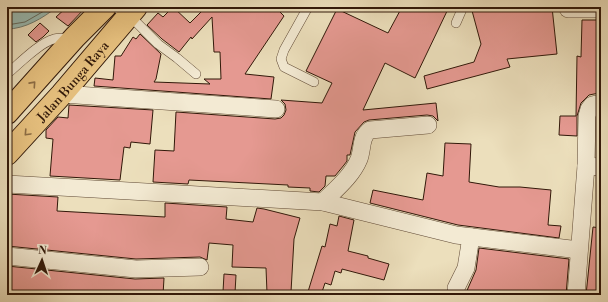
<svg xmlns="http://www.w3.org/2000/svg" width="608" height="302" viewBox="0 0 608 302" font-family="'Libre Bodoni',serif">
  <rect width="100%" height="100%" fill="#ecdfbc"/>
  <filter id="stains"><feTurbulence type="fractalNoise" baseFrequency=".005" numOctaves="4"/><feColorMatrix values="0 0 0 0 .2 0 0 0 0 .09 0 0 0 0 .02 0 0 0 .5 -.17"/></filter>
  <radialGradient id="worn" r=".72"><stop offset=".6" stop-color="#630" stop-opacity="0"/><stop offset="1" stop-color="#630" stop-opacity=".3"/></radialGradient>
  <path fill="#99bcb4" stroke="#6f7a70" d="M7,7H57C43,18 25,29 7,29Z"/>
  <g fill="none" stroke-linecap="round" stroke-linejoin="round">
    <polyline stroke="#656a5e" stroke-width="1" points="7,25 25,22 51,7"/>
  </g>
  <g fill="#e59991" stroke="#311809">
    <polygon points="67,7 86,7 68,26 56,17"/>
    <polygon points="173,7 190,23 206,7 275,7 284,16 245,74 274,77 271,99 94,86 95,78 113,80 115,56 121,56 133,37 136,39 140,34 161,54 156,79 154,82 210,84 204,79 221,79 220,52 214,52 212,17 192,39 191,37 179,52 162,39 147,25 158,13 163,17"/>
    <polygon points="402,7 449,7 415,78 385,63 363,110 436,103 438,121 433,116 427,115 369,120 364,122 355,132 350,155 347,155 347,161 344,165 335,176 326,176 325,186 319,192 310,191 310,188 288,187 288,185 189,180 188,184 153,182 155,150 174,151 176,112 275,119 281,118 284,115 286,110 285,104 281,100 322,103 332,83 306,71 337,9 388,33"/>
    <polygon points="471,7 552,7 557,54 507,59 510,67 427,89 424,76 474,62 481,44"/>
    <polygon points="582,20 601,20 599,93 589,95 581,103 577,116 577,136 559,135 560,116 576,116 577,56 581,57"/>
    <polygon points="40,23 49,31 43,37 36,42 28,35"/>
    <polygon points="69,105 153,110 150,144 131,142 130,148 124,147 120,180 50,176 53,139 46,138 46,130 58,117 68,118"/>
    <polygon points="601,113 601,136 597,136 597,118 598,114"/>
    <polygon points="445,143 471,144 469,182 499,187 520,187 551,190 548,225 561,226 559,238 458,225 370,203 373,190 423,200 427,173 443,176"/>
    <polygon points="7,194 58,197 57,211 165,217 165,203 227,207 226,219 253,222 257,208 264,209 300,218 294,239 291,292 267,293 266,268 232,267 233,245 209,243 207,260 200,257 136,259 7,246"/>
    <polygon points="339,216 354,220 348,251 368,256 368,258 389,264 384,280 342,269 341,273 335,271 331,285 325,283 321,295 307,295 322,246 325,247 330,224 337,226"/>
    <polygon points="593,227 601,228 601,295 586,295"/>
    <polygon points="479,248 569,259 566,295 465,295 476,270"/>
    <polygon points="7,266 135,279 164,278 163,295 7,295"/>
    <polygon points="224,274 236,275 235,293 223,292"/>
  </g>
  <g fill="none" stroke-linecap="round" stroke-linejoin="round">
    <defs>
      <g id="service">
        <polyline points="115,7 129,15 158,44 177,58 196,74"/>
        <polyline points="308,7 284,50 281,59 284,67 314,82"/>
        <polyline points="456,23 463,7"/>
        <path d="M7,74C19,64 39,43 54,39C59,38 65,38 70,38"/>
      </g>
      <g id="minor">
        <polyline points="568,9 601,9"/>
        <polyline points="62,94 276,109"/>
        <polyline points="586,166 601,167"/>
        <polyline points="7,184 323,202 456,235 579,250"/>
        <path d="M323,202C336,189 352,176 359,159C363,149 360,137 370,130L428,125"/>
        <polyline points="7,256 136,269 200,267"/>
        <polyline points="456,288 466,268 471,237"/>
        <polyline points="576,295 586,166 587,116 589,109 592,105 601,103"/>
      </g>
      <g id="primary">
        <polyline points="7,113 75,37 105,7"/>
        <path id="s1" d="M7,154L62,94L136,7"/>
      </g>
    </defs>
    <use href="#service" stroke="#604a36" stroke-width="10"/>
    <use href="#minor" stroke="#604a36" stroke-width="18"/>
    <use href="#primary" stroke="#311809" stroke-width="24"/>
    <use href="#service" stroke="#f3ead3" stroke-width="9"/>
    <use href="#minor" stroke="#f3ead3" stroke-width="17"/>
    <use href="#primary" stroke="#e6c07e" stroke-width="22"/>
  </g>
  <defs><path id="oneway-chevron" d="M-2-3.5L2.5 0L-2 3.5" fill="none" stroke-width="1.6" stroke-linecap="round" stroke-linejoin="round"/></defs>
  <g stroke="#8c6c44">
    <use href="#oneway-chevron" transform="translate(33 84) rotate(-48)"/>
    <use href="#oneway-chevron" transform="translate(27 133) rotate(133)"/>
  </g>
  <g text-anchor="middle" stroke-width="4" stroke-linejoin="round" paint-order="stroke">
    <g font-size="13" fill="#311809" stroke="#f3ead3">
      <text dy="5" stroke="none"><textPath href="#s1" startOffset="98">Jalan Bunga Raya</textPath></text>
    </g>
  </g>
  <rect width="608" height="302" fill="none" stroke="#ecdfbc" stroke-width="24"/>
  <rect x="8" y="8" width="592" height="286" fill="none" stroke="#311809" stroke-width="2"/>
  <rect x="12" y="12" width="584" height="278" fill="none" stroke="#311809"/>
  <g transform="translate(42 260) rotate(3)" stroke="#f3ead3" stroke-width="3" paint-order="stroke">
  <path d="M0-3L7 15L0 10L-7 15Z" fill="#311809"/>
  <text y="-6" font-size="11" font-weight="bold" text-anchor="middle" fill="#311809">N</text>
  </g>
  <rect width="100%" height="100%" filter="url(#stains)"/>
  <rect width="100%" height="100%" fill="url(#worn)"/>
</svg>
